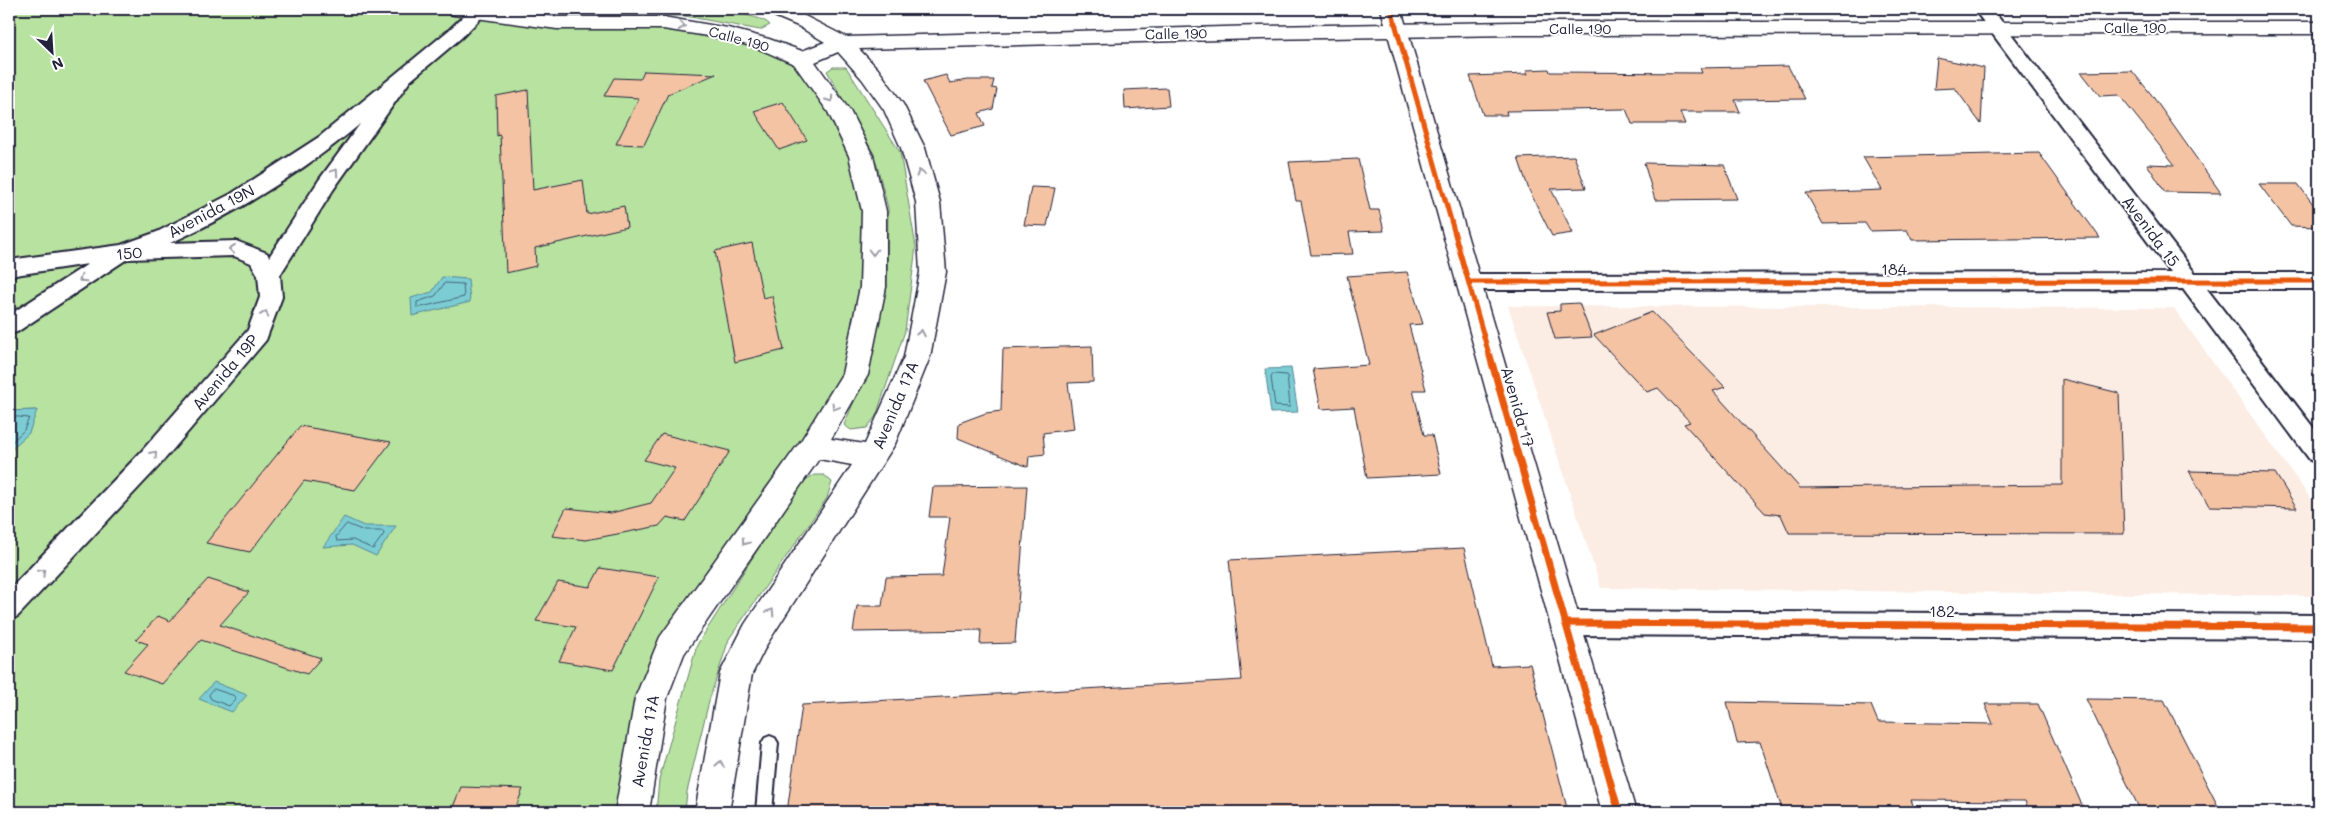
<svg xmlns="http://www.w3.org/2000/svg" width="2328" height="821" viewBox="0 0 2328 821" font-family="Mali,sans-serif">
  <rect width="100%" height="100%" fill="#fff"/>
  <filter id="ink" filterUnits="userSpaceOnUse"><feTurbulence type="fractalNoise" baseFrequency=".02" numOctaves="2"/><feDisplacementMap in="SourceGraphic" scale="10" xChannelSelector="R" yChannelSelector="G"/><feConvolveMatrix kernelMatrix="1 2 1 2 8 2 1 2 1" color-interpolation-filters="sRGB"/></filter>
  <g filter="url(#ink)">
    <polygon fill="#fcede4" points="1508,306 2174,308 2319,510 2319,596 1601,588"/>
    <g fill="#b7e29f" stroke="#6c826d">
      <polygon points="9,9 454,9 477,13 663,23 802,59 839,111 874,211 855,375 651,698 632,812 9,812 9,451 14,448 37,410 9,411"/>
      <path d="M516,9C553,9 752,1 770,25L760,30L685,16L527,13Z"/>
      <polygon points="833,67 846,67 900,152 916,247 905,331 876,416 867,428 851,430 844,425 869,366 887,286 888,208 874,154 827,71"/>
      <polygon points="814,475 824,475 832,482 827,498 729,639 709,701 687,792 685,812 656,812 659,780 697,645 800,483"/>
    </g>
    <g fill="#7bccd4" stroke="#578897">
      <polygon points="442,277 468,279 470,302 412,316 411,298 432,292"/>
      <polygon points="1291,368 1298,412 1271,413 1265,369"/>
      <polygon points="37,410 29,433 9,451 9,411"/>
      <polygon points="344,517 364,526 396,526 376,556 352,545 323,547"/>
      <polygon points="214,682 247,695 232,712 199,699"/>
    </g>
    <g fill="none" stroke-linecap="round" stroke-linejoin="round">
      <g stroke="#466678" stroke-width="1">
        <polygon points="445,283 463,284 464,297 417,308 417,302 435,296"/>
        <polygon points="1273,374 1287,375 1290,407 1275,406 1271,377"/>
        <polyline points="9,416 29,418 24,430 9,445"/>
        <polygon points="347,524 364,531 383,531 384,534 373,549 353,540 337,541 336,537"/>
        <polygon points="214,689 235,696 236,699 229,706 211,699 209,695"/>
      </g>
    </g>
    <g fill="#f4c3a4" stroke="#22223b">
      <polygon points="1937,58 1984,68 1981,124 1955,88 1934,89"/>
      <polygon points="1788,66 1805,99 1735,100 1740,112 1680,112 1685,124 1632,124 1626,109 1506,111 1507,115 1483,115 1470,76 1528,74 1526,70 1549,69 1550,72 1702,73 1700,68"/>
      <polygon points="644,71 716,74 668,94 644,145 616,144 639,98 604,96 614,78 640,79"/>
      <polygon points="2132,71 2151,94 2221,193 2165,192 2147,164 2175,165 2119,95 2100,96 2081,72"/>
      <polygon points="946,75 950,83 968,80 994,80 992,88 997,89 993,109 979,113 985,126 951,135 923,81"/>
      <polygon points="1167,88 1169,106 1125,109 1124,90"/>
      <polygon points="528,90 533,190 583,180 587,214 624,206 627,227 535,248 536,266 506,273 500,135 497,136 496,96"/>
      <polygon points="783,102 807,140 779,150 754,111"/>
      <polygon points="2039,153 2100,238 1912,240 1907,230 1870,231 1865,223 1823,224 1806,193 1882,190 1863,157"/>
      <polygon points="1574,156 1586,188 1551,189 1573,233 1552,236 1529,190 1518,158"/>
      <polygon points="1358,159 1370,210 1379,210 1384,231 1349,232 1353,254 1311,255 1301,201 1296,201 1289,162"/>
      <polygon points="1644,163 1724,165 1737,199 1655,200"/>
      <polygon points="2259,184 2298,184 2319,212 2319,227 2291,226"/>
      <polygon points="1031,187 1055,188 1047,226 1024,225"/>
      <polygon points="752,243 763,298 772,296 784,350 735,362 715,251"/>
      <polygon points="1407,272 1423,324 1409,325 1426,390 1413,390 1424,435 1432,435 1441,474 1367,478 1354,407 1321,409 1313,369 1369,365 1347,276"/>
      <polygon points="1579,303 1592,337 1555,339 1547,312 1560,311 1560,304"/>
      <polygon points="1652,312 1725,387 1713,391 1800,488 2062,485 2062,379 2119,393 2124,534 1789,533 1781,515 1765,513 1684,424 1690,422 1658,388 1647,392 1594,335"/>
      <polygon points="1092,346 1093,382 1068,383 1074,429 1043,433 1045,454 1029,456 1028,467 958,438 959,423 986,413 1001,411 1003,349"/>
      <polygon points="300,426 391,442 355,490 304,481 250,552 206,543"/>
      <polygon points="662,434 730,451 685,521 667,517 659,526 586,540 552,536 566,508 611,513 651,503 675,468 644,460"/>
      <polygon points="2189,471 2275,473 2297,508 2209,506"/>
      <polygon points="1027,486 1015,643 980,644 981,630 853,632 857,606 882,606 886,577 942,576 950,517 929,517 933,487"/>
      <polygon points="1464,548 1492,666 1530,664 1568,812 787,812 802,705 1242,680 1229,560"/>
      <polygon points="600,568 659,577 613,670 559,661 576,627 536,621 558,582 590,587"/>
      <polygon points="208,579 249,592 220,625 321,658 307,674 201,640 162,684 124,671 148,644 136,640 158,616 170,621"/>
      <polygon points="2086,699 2164,700 2221,812 2141,812"/>
      <polygon points="1727,702 1871,705 1878,722 1993,724 1985,704 2038,704 2085,812 2029,811 2025,801 1911,800 1916,812 1783,812 1760,742 1737,743"/>
      <polygon points="461,787 523,789 514,812 451,812"/>
    </g>
    <g fill="none" stroke-linecap="round" stroke-linejoin="round">
      <defs>
        <polygon id="service" points="770,736 775,738 778,743 772,812 756,812 762,743 765,738"/>
        <g id="minor">
          <path d="M471,9H490L461,38L410,81L333,190L280,275L282,297L266,340L158,467L18,616L9,620V590L140,453L248,330L260,297L258,275L251,263L234,256L127,259L17,332L9,334V315L88,264L9,276V260L121,245L157,232L231,194L319,137L449,30ZM360,124L319,180L269,257L267,253L236,241L170,243C237,213 304,171 360,124Z"/>
          <polygon points="1974,9 1992,9 2195,273 2319,273 2319,289 2207,289 2319,435 2319,463 2310,460 2183,289 1469,290 1461,288 1458,282 1461,276 1469,274 2171,273"/>
          <polygon points="1565,611 2319,615 2319,639 1565,635 1555,631 1552,623 1555,615"/>
        </g>
        <polygon id="tertiary" points="1381,9 1401,9 1636,812 1602,812"/>
        <path id="secondary" d="M444,9H498L557,17H663L728,28L769,39L802,51L825,42L798,26L767,13L764,9H791L846,37L1260,26L1514,22H2319V34L1514,35L1260,39L859,49L878,69L903,104L925,148L940,202L946,272L930,357L895,444L767,644L752,674L729,812H695L720,673L745,624L852,465L819,459L684,654L667,698L649,812H615L635,698L660,637L802,439L842,374L860,287L862,211L849,156L828,112L794,64L755,47L720,38L663,29H557L454,15L447,13ZM838,52L862,79L884,110L901,148L916,202L920,272L904,357L865,444L831,439L868,375L886,287V211L873,156L850,111L815,62Z"/>
      </defs>
      <use href="#service" stroke="#22223b" stroke-width="4"/>
      <use href="#minor" stroke="#22223b" stroke-width="4"/>
      <use href="#tertiary" stroke="#22223b" stroke-width="3"/>
      <use href="#secondary" stroke="#22223b" stroke-width="3"/>
      <use href="#service" fill="#fff" fill-rule="evenodd"/>
      <use href="#minor" fill="#fff" fill-rule="evenodd"/>
      <use href="#tertiary" fill="#fff" fill-rule="evenodd"/>
      <use href="#secondary" fill="#fff" fill-rule="evenodd"/>
      <defs>
        <g id="cycleway-far1">
          <polyline points="1391,9 1490,358"/>
          <polyline points="1469,282 2319,281"/>
        </g>
        <g id="cycleway">
          <polyline points="1490,356 1619,812"/>
          <polyline points="1565,623 2319,627"/>
        </g>
      </defs>
      <use href="#cycleway-far1" stroke="#fff" stroke-width="8"/>
      <use href="#cycleway" stroke="#fff" stroke-width="10"/>
      <use href="#cycleway-far1" stroke="#e8590c" stroke-width="5"/>
      <use href="#cycleway" stroke="#e8590c" stroke-width="7"/>
    </g>
    <defs><path id="oneway-chevron" d="M-2-3.5L2.5 0L-2 3.5" fill="none" stroke-width="1.6" stroke-linecap="round" stroke-linejoin="round" transform="scale(1.25)"/></defs>
    <g stroke="#9c9ca7">
      <use href="#oneway-chevron" transform="translate(682 26) rotate(9)"/>
      <use href="#oneway-chevron" transform="translate(830 99) rotate(55)"/>
      <use href="#oneway-chevron" transform="translate(335 172) rotate(-55)"/>
      <use href="#oneway-chevron" transform="translate(920 173) rotate(-106)"/>
      <use href="#oneway-chevron" transform="translate(232 249) rotate(-174)"/>
      <use href="#oneway-chevron" transform="translate(873 252) rotate(90)"/>
      <use href="#oneway-chevron" transform="translate(82 279) rotate(147)"/>
      <use href="#oneway-chevron" transform="translate(265 314) rotate(-71)"/>
      <use href="#oneway-chevron" transform="translate(921 333) rotate(-79)"/>
      <use href="#oneway-chevron" transform="translate(835 407) rotate(121)"/>
      <use href="#oneway-chevron" transform="translate(154 454) rotate(-49)"/>
      <use href="#oneway-chevron" transform="translate(745 542) rotate(125)"/>
      <use href="#oneway-chevron" transform="translate(42 572) rotate(-46)"/>
      <use href="#oneway-chevron" transform="translate(771 612) rotate(-57)"/>
      <use href="#oneway-chevron" transform="translate(720 764) rotate(-80)"/>
    </g>
  </g>
  <g text-anchor="middle" stroke-width="4" stroke-linejoin="round" paint-order="stroke">
    <g font-size="14" fill="#22223b" stroke="#fff">
      <text x="2135" y="33">Calle 190</text>
      <text x="1580" y="34">Calle 190</text>
      <text transform="translate(1176 34) rotate(-1)" y="5">Calle 190</text>
      <text transform="translate(739 39) rotate(15)" y="5">Calle 190</text>
    </g>
    <g font-size="16" fill="#22223b" stroke="#fff">
      <text transform="translate(211 211) rotate(-28)" y="6">Avenida 19N</text>
      <text transform="translate(2151 231) rotate(53)" y="6">Avenida 15</text>
      <text transform="translate(129 253) rotate(-5)" y="6">150</text>
      <text x="1894" y="275">184</text>
      <text transform="translate(225 372) rotate(-50)" y="6">Avenida 19P</text>
      <text transform="translate(895 405) rotate(-67)" y="6">Avenida 17A</text>
      <text transform="translate(1518 407) rotate(74)" y="6">Avenida 17</text>
      <text x="1942" y="617">182</text>
      <text transform="translate(645 741) rotate(-80)" y="6">Avenida 17A</text>
    </g>
  </g>
  <rect width="2328" height="821" fill="none" stroke="#fff" stroke-width="30"/>
  <rect x="15" y="15" width="2298" height="791" fill="none" stroke="#22223b" stroke-width="2" filter="url(#ink)"/>
  <g transform="translate(52 52) rotate(155)" stroke="#ffffff" stroke-width="4" paint-order="stroke">
  <path d="M0-4L9 19L0 12L-9 19Z" fill="#22223b"/>
  <text y="-8" font-size="14" font-weight="bold" text-anchor="middle" fill="#22223b">N</text>
  </g>
</svg>
